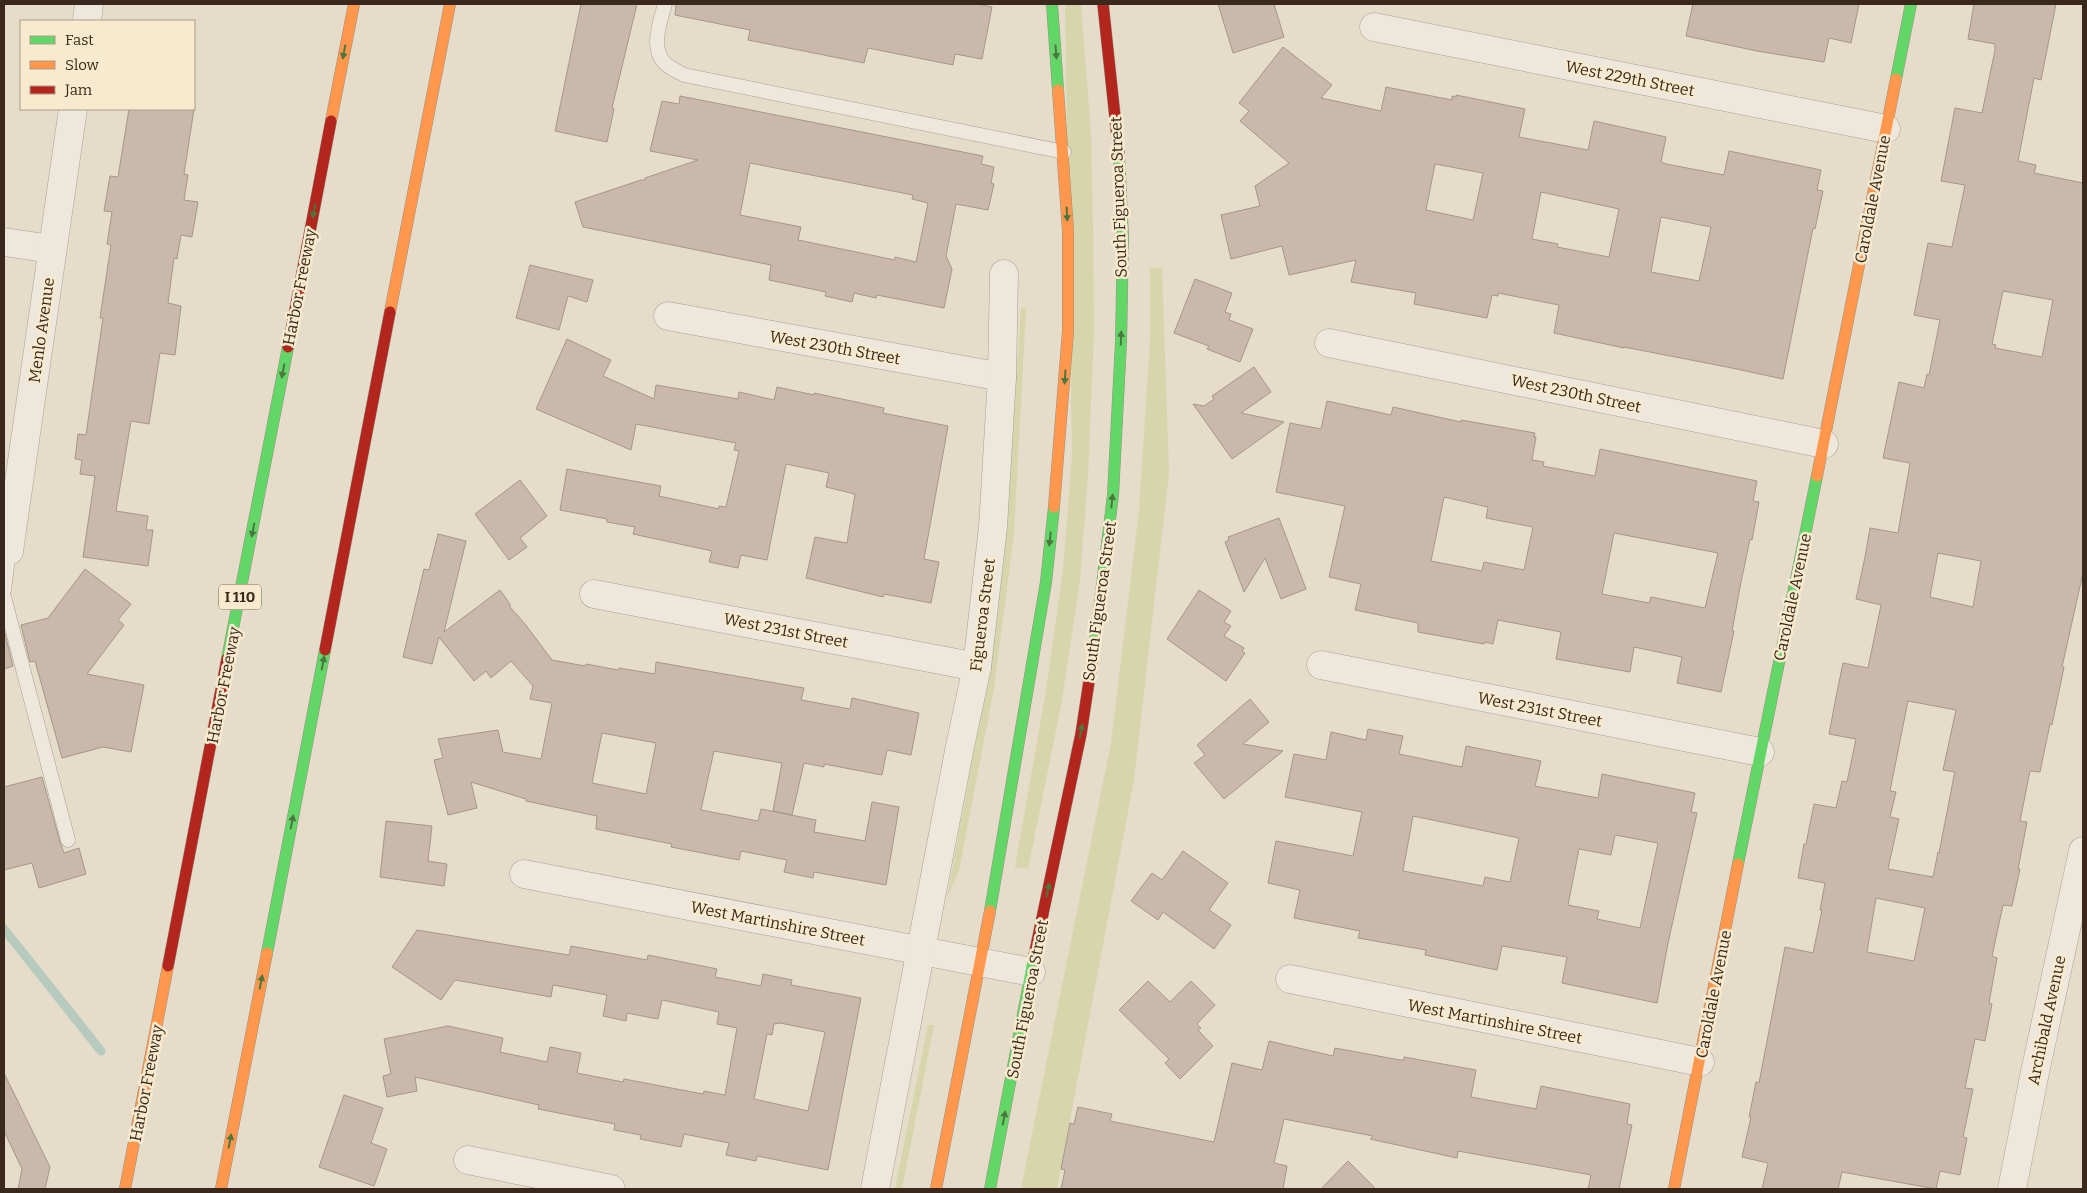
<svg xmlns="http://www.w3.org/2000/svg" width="2087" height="1193" viewBox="0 0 2087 1193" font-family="Bitter,serif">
  <rect width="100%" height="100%" fill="#e5dcca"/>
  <g fill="#d7d5ab">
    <polygon points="1065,4 1081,4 1091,133 1093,227 1094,332 1088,475 1080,580 1062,700 1028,869 1015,867 1046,691 1063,570 1072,455"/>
    <polygon points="1150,268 1162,268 1169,473 1134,780 1057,1189 1021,1189 1111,743 1139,511 1150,341"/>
    <polygon points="1021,308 1026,308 1014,533 994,689 959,870 947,898 987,680 1003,567"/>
    <polygon points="928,1025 934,1025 902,1189 895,1189"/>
  </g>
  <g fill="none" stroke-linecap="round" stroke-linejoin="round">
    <polyline stroke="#b6cabd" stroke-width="9" points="4,929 101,1051"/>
  </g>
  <g fill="#cab9ab" stroke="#a59789" fill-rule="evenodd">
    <polygon points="581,4 637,4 612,108 614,109 607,142 555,131"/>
    <polygon points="676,4 978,4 992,7 982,59 955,54 953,65 868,48 864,63 748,40 750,30 675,15"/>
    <polygon points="1218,4 1274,4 1284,37 1233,53"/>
    <polygon points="1693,4 1859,4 1851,43 1829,38 1824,62 1757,51 1686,36"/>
    <path d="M1974,4H2056L2041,80L2034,78L2018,161L2036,165L2034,173L2083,183V573L2062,667H2064L2052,725L2050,724L2040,772L2030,771L2020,821L2027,822L2018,869H2020L2012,906L2003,905L1992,956L1997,958L1989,1003L1992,1004L1985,1041L1975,1039L1965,1088L1973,1089L1963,1137L1967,1138L1960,1175L1940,1171L1936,1189L1842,1172L1838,1189H1762L1768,1163L1742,1157L1751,1117H1749L1756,1082L1759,1083L1785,947L1813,953L1822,910H1820L1825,883L1798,878L1804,844H1806L1814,804L1836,808L1842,781L1847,782L1856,739L1829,734L1836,697L1843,663L1868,668L1881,605L1856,599L1865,557L1870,528L1898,533L1909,469L1910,463L1883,458L1899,382L1924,388L1927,374L1929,375L1940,320L1914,315L1928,243L1952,247L1965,185L1941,181L1955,108L1982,113L1995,50V44L1968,39ZM2003,291L2053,300L2042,357L1995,348L1996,345L1992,344ZM1938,553L1981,561L1973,607L1930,597ZM1908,701L1956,710L1943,770L1955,772L1954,776L1939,853L1938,852L1933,877L1888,869L1899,819L1890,817L1896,792L1890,791ZM1876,898L1925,908L1914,961L1867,952Z"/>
    <path d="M1283,47L1332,85L1321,98L1381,111L1386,87L1452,100V96L1456,97V95L1525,109L1519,137L1588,150L1594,121L1666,137L1661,162L1666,164L1724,175L1729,151L1821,170L1817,190L1823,191L1815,229L1813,228L1783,379L1727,367L1624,347V348L1554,333L1559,305L1498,293V296L1492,295L1487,318L1414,304L1416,293L1351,282L1356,260L1289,275L1282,246L1231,259L1221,215L1260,206L1255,186L1289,163L1240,121L1249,111L1239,103ZM1435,164L1483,173L1473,220L1426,210ZM1541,192L1619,209L1609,257L1557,247L1558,244L1532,239ZM1661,217L1711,227L1699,281L1651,272Z"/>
    <path d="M680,96L983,156L981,164L994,167L991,183L994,184L988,210L956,204L946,256L952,269L944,308L877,295L876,298L854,293L852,302L825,296L826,292L769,280L771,265L583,227L575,202L641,180H645V178L698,160L650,151L662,101L679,104ZM750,163L913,195L912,199L928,203L916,262L895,257V260L798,240L801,227L740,215Z"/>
    <polygon points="129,109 194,109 184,174 188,175 184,200 198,202 192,237 181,235 177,259 174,258 168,303 181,306 175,355 160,353 149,424 131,421 116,511 148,516 146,530 153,530 148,566 83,557 95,476 80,474 82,460 75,459 78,434 86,435 103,318 100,318 111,245 107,244 112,212 104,211 110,176 118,177"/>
    <polygon points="530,265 593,280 587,302 568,296 559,330 516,318"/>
    <polygon points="1195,279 1232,293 1225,312 1231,314 1229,320 1253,329 1240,362 1207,349 1209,346 1174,333"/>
    <polygon points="567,339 611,360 603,376 654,399 656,385 738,399 739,392 774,400 777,387 814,395 814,393 884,408 883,413 948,426 924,559 939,562 931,603 884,594 883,597 806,578 815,537 847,543 855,494 826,487 829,473 786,464 767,560 741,555 738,568 709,562 712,551 633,534 635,527 607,522 607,519 560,510 567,469 661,486 659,496 719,509 719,506 726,507 739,451 734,450 736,443 636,424 631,450 536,409"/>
    <polygon points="1254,367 1271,392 1241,413 1284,422 1232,459 1193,404 1204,406 1214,399 1212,396"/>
    <path d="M1327,401L1391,415L1393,407L1461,422V420L1535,433L1534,437H1536L1532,460L1544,462L1543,466L1595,476L1600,449L1757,481L1753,501L1759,502L1752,540L1750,539L1740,587L1732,631H1734L1721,692L1677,683L1682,657L1634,647L1630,672L1556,659L1561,632L1498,620L1493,644L1485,642L1484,644L1418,632V623L1355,610L1361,584L1329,577L1345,506L1276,492L1290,423L1321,429ZM1444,497L1488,507L1486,518L1533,527L1524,570L1484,562L1482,571L1431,561ZM1614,533L1718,553L1705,608L1651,597L1649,603L1602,594Z"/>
    <polygon points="520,480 547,516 520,538 527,547 509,560 475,514"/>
    <polygon points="1279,518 1306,589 1281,599 1265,558 1244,592 1225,542 1229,540 1228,537"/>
    <path d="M438,534L466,541L444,632L500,590L510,604V607L525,624L552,660L585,666L586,664L618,670L619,668L655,674L656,662L804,688L801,700L850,709L852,698L919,713L911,755L887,750L882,775L824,764V767L804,763L792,815L773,811L782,763L714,751L701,810L758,821L761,809L816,820L814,832L865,841L872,802L899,807L886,885L814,872L813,878L784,872L787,860L741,851L739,860L671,847L672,844L596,829L597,816L526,801V799L471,782L477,808L448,815L434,760L443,758L438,739L498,730L503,752L541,759L552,703L530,699L533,686L511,661L491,678L486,671L474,681L439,637L432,664L403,657L424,569L429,570ZM602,733L656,743L646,794L592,783Z"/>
    <polygon points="85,569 131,604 118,620 124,625 87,674 144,685 131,752 103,747 62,758 35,661 30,662 21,625 48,618"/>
    <polygon points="1199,590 1231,611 1224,622 1231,626 1224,636 1244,648 1242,651 1245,653 1226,681 1167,639"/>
    <polygon points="4,630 13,666 4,669"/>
    <polygon points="1250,699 1269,722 1243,744 1283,751 1224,799 1194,763 1205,755 1197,745"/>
    <path d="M1368,729L1403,736L1399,754L1462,767L1466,746L1541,761L1535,786L1598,798L1602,774L1695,793L1691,812L1697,813L1668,943L1657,1003L1562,983L1567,957L1502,946L1497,970L1425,955L1426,950L1358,938L1360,931L1294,918L1300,890L1268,883L1276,841L1353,856L1362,812L1285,797L1294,754L1326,760L1331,732L1366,740ZM1413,816L1519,838L1510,882L1485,877L1483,886L1403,871ZM1615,835L1658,843L1640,928L1597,919L1599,911L1568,905L1579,849L1611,855Z"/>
    <polygon points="42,777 60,842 64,853 79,848 86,874 39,888 32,863 4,870 4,787"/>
    <polygon points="386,821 432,826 428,861 447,864 444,886 380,877"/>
    <polygon points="1183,851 1228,883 1209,910 1231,925 1214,949 1163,912 1158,920 1131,901 1152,873 1162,880"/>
    <path d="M417,930L569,955L571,946L647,960L648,955L717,969L715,977L761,986L763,974L792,980L791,985L861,998L828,1170L757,1156L756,1161L726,1155L729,1143L684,1134L681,1147L640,1139L641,1135L614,1130L615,1124L538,1109L539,1105L415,1077L417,1091L387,1097L383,1076L391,1074L384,1039L448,1026L503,1038L500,1052L547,1062L550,1047L581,1053L577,1073L623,1082L624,1079L703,1094L704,1091L725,1095L737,1028L717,1024L719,1012L662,1000L658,1019L627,1013L626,1021L603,1016L607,995L553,985L551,997L455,980L441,1000L392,967ZM780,1023L825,1032L808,1111L754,1099L767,1034L772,1035L774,1024Z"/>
    <polygon points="1148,981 1170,1002 1191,981 1215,1005 1197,1024 1201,1028 1198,1030 1213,1046 1180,1079 1165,1063 1169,1059 1119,1010"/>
    <polygon points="1269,1041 1333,1056 1335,1048 1400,1060 1404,1060 1404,1057 1476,1070 1471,1097 1536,1109 1541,1086 1630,1104 1627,1124 1632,1125 1619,1189 1588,1189 1591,1175 1458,1151 1457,1158 1370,1139 1373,1136 1284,1119 1274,1163 1287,1166 1283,1189 1061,1189 1065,1170 1061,1169 1070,1123 1074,1124 1078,1107 1112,1114 1110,1121 1214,1142 1232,1063 1262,1070"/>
    <polygon points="4,1073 50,1167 45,1189 18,1189 22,1169 4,1131"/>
    <polygon points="344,1095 383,1108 371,1143 387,1149 374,1186 319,1167"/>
    <polygon points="1348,1161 1376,1189 1321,1189"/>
  </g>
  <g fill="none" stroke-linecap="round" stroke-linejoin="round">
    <defs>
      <g id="lane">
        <path d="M665,4C660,22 649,51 667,65C672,69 679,72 684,75L1064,152"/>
        <polyline points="4,590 9,551"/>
        <polyline points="4,597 68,840"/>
      </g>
      <g id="street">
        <polyline points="87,21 89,4"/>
        <polyline points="1374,27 1886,129"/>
        <polyline points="4,242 52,249"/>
        <polyline points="668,316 1002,377"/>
        <polyline points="1329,343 1824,444"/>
        <polyline points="9,551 73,109"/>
        <polyline points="594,594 977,667"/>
        <polyline points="1321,665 1760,752"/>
        <polyline points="524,874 1031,972"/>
        <polyline points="1290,979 1700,1062"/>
        <polyline points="468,1160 611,1189"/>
        <polyline points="875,1189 960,746 977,667 993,527 1002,377 1004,274"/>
        <polyline points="2012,1189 2035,1072 2083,851"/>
      </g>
      <g id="fast">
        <polyline points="1052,4 1058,90"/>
        <polyline points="1896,79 1911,4"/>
        <polyline points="1095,642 1113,495 1121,342 1123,238 1119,155"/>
        <polyline points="227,659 288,347"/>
        <polyline points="1738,864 1817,476"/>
        <polyline points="990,911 1046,582 1054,507"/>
        <polyline points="267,953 325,650"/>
        <polyline points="990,1189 1034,956"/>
      </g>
      <g id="slow">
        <polyline points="331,121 354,4"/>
        <polyline points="390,312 450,4"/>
        <polyline points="1817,476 1896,79"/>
        <polyline points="1054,507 1068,331 1068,231 1058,90"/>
        <polyline points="125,1189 168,966"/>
        <polyline points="221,1189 267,953"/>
        <polyline points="936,1189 990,911"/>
        <polyline points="1674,1189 1738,864"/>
      </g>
      <g id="jam">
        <polyline points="1103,4 1119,155"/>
        <polyline points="288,347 331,121"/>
        <polyline points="325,650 390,312"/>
        <polyline points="1034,956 1081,734 1095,642"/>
        <polyline points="168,966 227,659"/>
      </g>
    </defs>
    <use href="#lane" stroke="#aaa194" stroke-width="15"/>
    <use href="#street" stroke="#aaa194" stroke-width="29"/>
    <use href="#fast" stroke="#9a9084" stroke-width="12"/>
    <use href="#slow" stroke="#9a9084" stroke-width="12"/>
    <use href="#jam" stroke="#9a9084" stroke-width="12"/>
    <use href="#lane" stroke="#ede7dc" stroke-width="14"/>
    <use href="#street" stroke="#ede7dc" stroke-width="28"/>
    <use href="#fast" stroke="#63d668" stroke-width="11"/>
    <use href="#slow" stroke="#ff974d" stroke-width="11"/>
    <use href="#jam" stroke="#b3261e" stroke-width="11"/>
  </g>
  <defs><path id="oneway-solid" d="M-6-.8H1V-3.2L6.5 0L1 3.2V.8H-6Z" transform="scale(1.25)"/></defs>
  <g fill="#4c763e">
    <use href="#oneway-solid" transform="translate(344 52) rotate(101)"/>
    <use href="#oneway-solid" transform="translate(1056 52) rotate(86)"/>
    <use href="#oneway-solid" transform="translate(314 211) rotate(101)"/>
    <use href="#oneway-solid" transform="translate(1067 214) rotate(87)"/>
    <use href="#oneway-solid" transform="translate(1121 338) rotate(-88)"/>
    <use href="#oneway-solid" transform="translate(283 371) rotate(101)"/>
    <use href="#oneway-solid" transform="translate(1065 377) rotate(94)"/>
    <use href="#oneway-solid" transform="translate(1112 501) rotate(-84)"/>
    <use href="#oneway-solid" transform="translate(253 530) rotate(101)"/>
    <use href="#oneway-solid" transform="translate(1050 539) rotate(96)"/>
    <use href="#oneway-solid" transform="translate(323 663) rotate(-79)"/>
    <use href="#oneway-solid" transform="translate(1081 731) rotate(-80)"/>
    <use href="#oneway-solid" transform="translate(292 822) rotate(-79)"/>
    <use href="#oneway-solid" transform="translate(1048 890) rotate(-78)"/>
    <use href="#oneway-solid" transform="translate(261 982) rotate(-79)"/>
    <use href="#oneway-solid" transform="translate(1004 1118) rotate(-79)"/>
    <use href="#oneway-solid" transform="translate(230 1141) rotate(-79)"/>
  </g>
  <g text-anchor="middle" stroke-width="5" stroke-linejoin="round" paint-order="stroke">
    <rect fill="#f8eace" stroke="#726251" stroke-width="1" x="219" y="584.5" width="42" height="25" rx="4"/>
    <g font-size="15" font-weight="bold" fill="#39281b">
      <text x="240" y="602">I 110</text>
    </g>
    <g font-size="16" fill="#39281b" stroke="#f8eace">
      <text transform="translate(1630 78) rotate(11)" y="6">West 229th Street</text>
      <text transform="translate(1118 197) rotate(-92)" y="6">South Figueroa Street</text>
      <text transform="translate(1872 199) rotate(-79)" y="6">Caroldale Avenue</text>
      <text transform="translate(299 287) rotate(-79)" y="6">Harbor Freeway</text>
      <text transform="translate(41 330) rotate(-82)" y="6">Menlo Avenue</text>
      <text transform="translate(835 347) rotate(10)" y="6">West 230th Street</text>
      <text transform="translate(1576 393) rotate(12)" y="6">West 230th Street</text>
      <text transform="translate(1792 597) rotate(-78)" y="6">Caroldale Avenue</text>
      <text transform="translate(1099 601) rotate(-82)" y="6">South Figueroa Street</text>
      <text transform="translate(982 615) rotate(-83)" y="6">Figueroa Street</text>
      <text transform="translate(786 630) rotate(11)" y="6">West 231st Street</text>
      <text transform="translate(223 685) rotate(-79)" y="6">Harbor Freeway</text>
      <text transform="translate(1540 709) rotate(11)" y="6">West 231st Street</text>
      <text transform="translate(778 923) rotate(11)" y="6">West Martinshire Street</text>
      <text transform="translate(1713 994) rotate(-79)" y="6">Caroldale Avenue</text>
      <text transform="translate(1027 999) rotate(-79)" y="6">South Figueroa Street</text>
      <text transform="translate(2046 1020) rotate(-78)" y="6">Archibald Avenue</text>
      <text transform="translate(1495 1021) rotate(11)" y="6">West Martinshire Street</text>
      <text transform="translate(146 1083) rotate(-79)" y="6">Harbor Freeway</text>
    </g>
  </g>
  <rect width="2087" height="1193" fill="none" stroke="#39281b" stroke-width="10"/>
  <rect x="20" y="20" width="175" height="90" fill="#f8eace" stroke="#ac9c86"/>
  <rect x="30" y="36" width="25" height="8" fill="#63d668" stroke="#ac9c86"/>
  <text x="65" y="45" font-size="15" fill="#39281b">Fast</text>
  <rect x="30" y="61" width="25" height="8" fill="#ff974d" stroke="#ac9c86"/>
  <text x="65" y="70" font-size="15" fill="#39281b">Slow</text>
  <rect x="30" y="86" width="25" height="8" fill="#b3261e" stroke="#ac9c86"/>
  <text x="65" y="95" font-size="15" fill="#39281b">Jam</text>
</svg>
